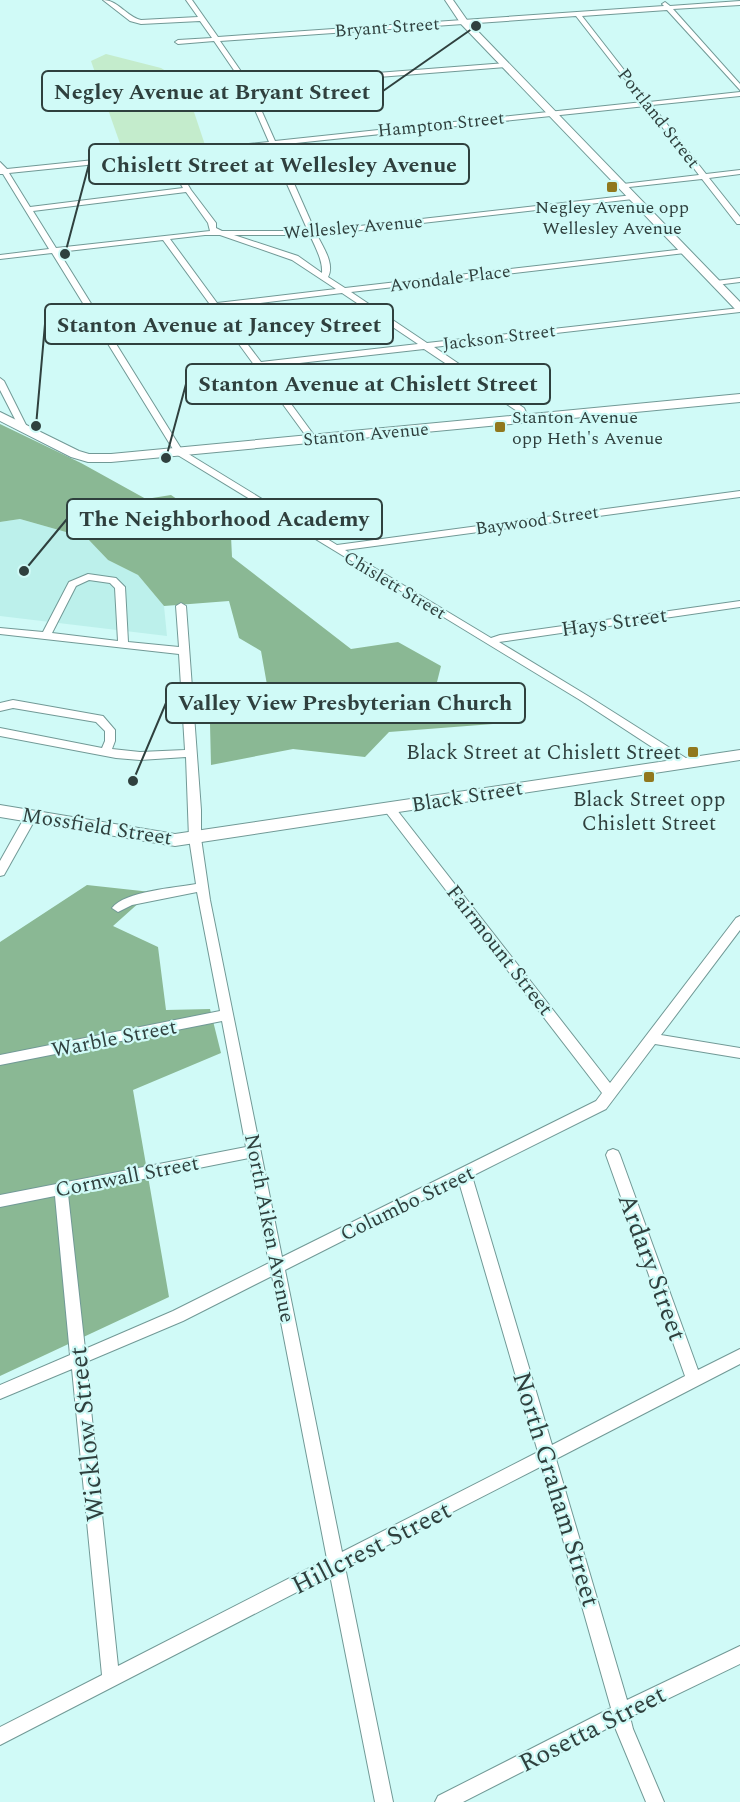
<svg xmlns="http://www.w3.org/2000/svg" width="740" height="1802" viewBox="0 0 740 1802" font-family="Spectral,serif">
  <rect width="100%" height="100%" fill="#d0faf7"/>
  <polygon fill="#bcf0eb" points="20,519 87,538 108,560 138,575 164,606 167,636 0,616 0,522"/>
  <polygon fill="#c4eccc" points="106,54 161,68 184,82 205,145 124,155 91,61"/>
  <g fill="#8ab894">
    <polygon points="0,424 81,463 146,499 171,495 231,536 232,557 351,649 398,642 441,666 435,690 493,724 389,732 365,757 293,749 211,765 210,724 269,696 261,651 239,638 229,601 164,606 138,575 108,560 87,538 20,519 0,522"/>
    <polygon points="87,885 151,892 113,926 158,947 166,1010 210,1009 221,1053 133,1090 169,1297 0,1376 0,942"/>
  </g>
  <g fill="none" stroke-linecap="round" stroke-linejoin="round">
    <defs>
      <g id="street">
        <path d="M103,0C118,0 127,17 141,20L198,17L186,0H192L218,37L664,6L662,4L665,2L670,6L740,1V5L673,9L740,84V90L667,10L582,16L649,102L740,92V96L652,105L706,174L740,170V174L709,178L740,217V224H737L702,179L620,188V184H623L699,175L646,106L277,145L315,231L633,195L637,197L633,199L317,235C323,247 335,264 328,277L345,288L685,249L689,251L685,253L351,292L427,343L740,308V312L434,347L524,408L529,419L528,421H522L517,411L424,349L264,367L316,438L315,440H309L163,240L59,252L182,450L337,545L740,491V497L345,550L491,638L500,635L740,601V607L499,642L588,696L689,760L691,763L689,766H681L580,700L176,454L52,253L0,259V255L49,249L3,174H0V162L7,169L269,142L244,85L214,41L178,44L175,42L178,40L212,38L200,21L141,24L130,21ZM576,16L643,102L275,141L251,87L506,67L509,65L506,63L249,83L220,41ZM270,146L308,231H222L216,228V223L191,190L171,156ZM165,157L183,188L30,207L9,173ZM186,192L208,223L210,231L56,248L33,211ZM205,235H220L292,260L336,289L217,303L170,239ZM234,235H310C315,247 323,260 322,273L298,256ZM342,293L418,344L261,362L220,308Z"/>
        <polygon points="740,278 740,282 716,285 712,283 716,281"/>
        <polygon points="0,378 4,381 27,427 26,429 20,429 19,427 0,390"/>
        <path d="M88,574L116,578L125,587L128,642L179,647L176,606L181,603L186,606L201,810V838L210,900L282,1257L596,1101L602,1093L385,811L383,808L385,805H393L610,1083L736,918L740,916V930L661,1035L740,1048V1058L655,1044L606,1109L472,1176L552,1445L685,1376L606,1155L608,1151L613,1149L618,1151L620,1155L698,1370L740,1349V1364L556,1459L627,1700L740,1646V1664L630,1717L633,1729L664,1802H646L614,1725L463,1802H435L438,1796L611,1708L542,1466L345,1567L393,1802H375L330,1575L0,1745V1727L102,1675L72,1369L0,1399V1385L70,1355L55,1196L0,1207V1195L246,1147L222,1021L0,1065V1055L220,1011L197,892L132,905L118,912L112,908C125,891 175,888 196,884L189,838L186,757L140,760L116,758L0,736V728L102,748L105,741V731L96,722L13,708L0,711V703L13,700L103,716L115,730V741L112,749L140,752L185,750L179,654L0,634V628L43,632L69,582ZM89,580L110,583L115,588L118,641L52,633L76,586ZM249,1158L269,1263L173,1311L85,1349L68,1194ZM459,1182L538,1452L342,1552L285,1270ZM272,1276L327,1559L118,1666L86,1362L183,1321Z"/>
        <polygon points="31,812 37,816 4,875 0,876 0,861 27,813"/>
      </g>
      <g id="secondary">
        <polygon points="445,0 453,0 467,20 740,302 740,311 736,310 461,24"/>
        <polygon points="740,394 740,402 111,462 88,462 71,457 0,421 0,412 79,451 89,454 111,454"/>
        <polygon points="740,750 740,760 175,846 0,817 0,805 175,834"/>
      </g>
    </defs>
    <use href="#street" stroke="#719996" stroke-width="2"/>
    <use href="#secondary" stroke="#719996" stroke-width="2"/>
    <use href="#street" fill="#fff" fill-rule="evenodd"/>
    <use href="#secondary" fill="#fff" fill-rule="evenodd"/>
  </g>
  <g fill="#91781e" stroke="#d0faf7" stroke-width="2">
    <rect x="606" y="181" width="12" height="12" rx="3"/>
    <rect x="494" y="421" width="12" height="12" rx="3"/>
    <rect x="687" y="746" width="12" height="12" rx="3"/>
    <rect x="643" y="771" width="12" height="12" rx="3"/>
  </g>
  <g text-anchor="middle" stroke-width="4.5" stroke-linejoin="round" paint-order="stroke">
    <g font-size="18" fill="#2f403e" stroke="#d0faf7">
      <text transform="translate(387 27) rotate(-4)" y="6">Bryant Street</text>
      <text transform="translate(659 118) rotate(52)" y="6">Portland Street</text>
      <text transform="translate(441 124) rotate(-6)" y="6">Hampton Street</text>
      <text transform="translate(353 227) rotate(-5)" y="6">Wellesley Avenue</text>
      <text transform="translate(450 278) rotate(-7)" y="6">Avondale Place</text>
      <text transform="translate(499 337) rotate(-7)" y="6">Jackson Street</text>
      <text transform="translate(366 434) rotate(-5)" y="6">Stanton Avenue</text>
      <text transform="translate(537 520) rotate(-8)" y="6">Baywood Street</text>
      <text transform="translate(395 585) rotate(31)" y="6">Chislett Street</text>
    </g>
    <g font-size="18" fill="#2f403e" stroke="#d0faf7">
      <text x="612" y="213">Negley Avenue opp<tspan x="612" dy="21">Wellesley Avenue</tspan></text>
      <text x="512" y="423" text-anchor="start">Stanton Avenue<tspan x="512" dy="21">opp Heth's Avenue</tspan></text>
    </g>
    <g font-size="21" fill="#2f403e" stroke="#d0faf7">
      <text transform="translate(614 622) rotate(-8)" y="7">Hays Street</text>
      <text transform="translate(467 796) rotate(-9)" y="7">Black Street</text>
      <text transform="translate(97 826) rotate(9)" y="7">Mossfield Street</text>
      <text transform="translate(500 950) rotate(52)" y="7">Fairmount Street</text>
      <text transform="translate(114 1038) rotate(-11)" y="7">Warble Street</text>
      <text transform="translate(127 1176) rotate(-11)" y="7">Cornwall Street</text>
      <text transform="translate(407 1203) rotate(-26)" y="7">Columbo Street</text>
      <text transform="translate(270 1228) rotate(79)" y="7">North Aiken Avenue</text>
    </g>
    <g font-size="21" fill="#2f403e" stroke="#d0faf7" text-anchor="end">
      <text x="681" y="759">Black Street at Chislett Street</text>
      <text x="649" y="806" text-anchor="middle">Black Street opp<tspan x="649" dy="24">Chislett Street</tspan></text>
    </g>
    <g font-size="26" fill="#2f403e" stroke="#d0faf7">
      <text transform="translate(653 1267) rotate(70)" y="9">Ardary Street</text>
      <text transform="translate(86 1434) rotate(-96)" y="9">Wicklow Street</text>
      <text transform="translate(557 1489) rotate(73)" y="9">North Graham Street</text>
      <text transform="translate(371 1547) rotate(-27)" y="9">Hillcrest Street</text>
      <text transform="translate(592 1728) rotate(-27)" y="9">Rosetta Street</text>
    </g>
  </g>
  <path fill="none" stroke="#2f403e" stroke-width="2" d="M476 26L383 91M65 254L89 164M36 426L45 324M166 458L186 384M24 571L67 519M133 781L166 703"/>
  <g fill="#2f403e" stroke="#d0faf7" stroke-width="2">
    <circle cx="476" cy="26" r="6"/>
    <circle cx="65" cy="254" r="6"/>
    <circle cx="36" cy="426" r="6"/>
    <circle cx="166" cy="458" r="6"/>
    <circle cx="24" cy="571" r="6"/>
    <circle cx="133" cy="781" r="6"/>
  </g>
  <g fill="#d0faf7" stroke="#2f403e" stroke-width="2">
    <rect x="42" y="71" width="341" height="40" rx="6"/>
    <rect x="89" y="144" width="380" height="40" rx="6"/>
    <rect x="45" y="304" width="348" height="40" rx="6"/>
    <rect x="186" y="364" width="364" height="40" rx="6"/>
    <rect x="67" y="499" width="315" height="40" rx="6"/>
    <rect x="166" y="683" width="359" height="40" rx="6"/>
  </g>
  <g font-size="22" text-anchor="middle" font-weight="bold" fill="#2f403e">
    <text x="212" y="99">Negley Avenue at Bryant Street</text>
    <text x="279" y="172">Chislett Street at Wellesley Avenue</text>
    <text x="219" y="332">Stanton Avenue at Jancey Street</text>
    <text x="368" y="391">Stanton Avenue at Chislett Street</text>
    <text x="224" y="526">The Neighborhood Academy</text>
    <text x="345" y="710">Valley View Presbyterian Church</text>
  </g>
</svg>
